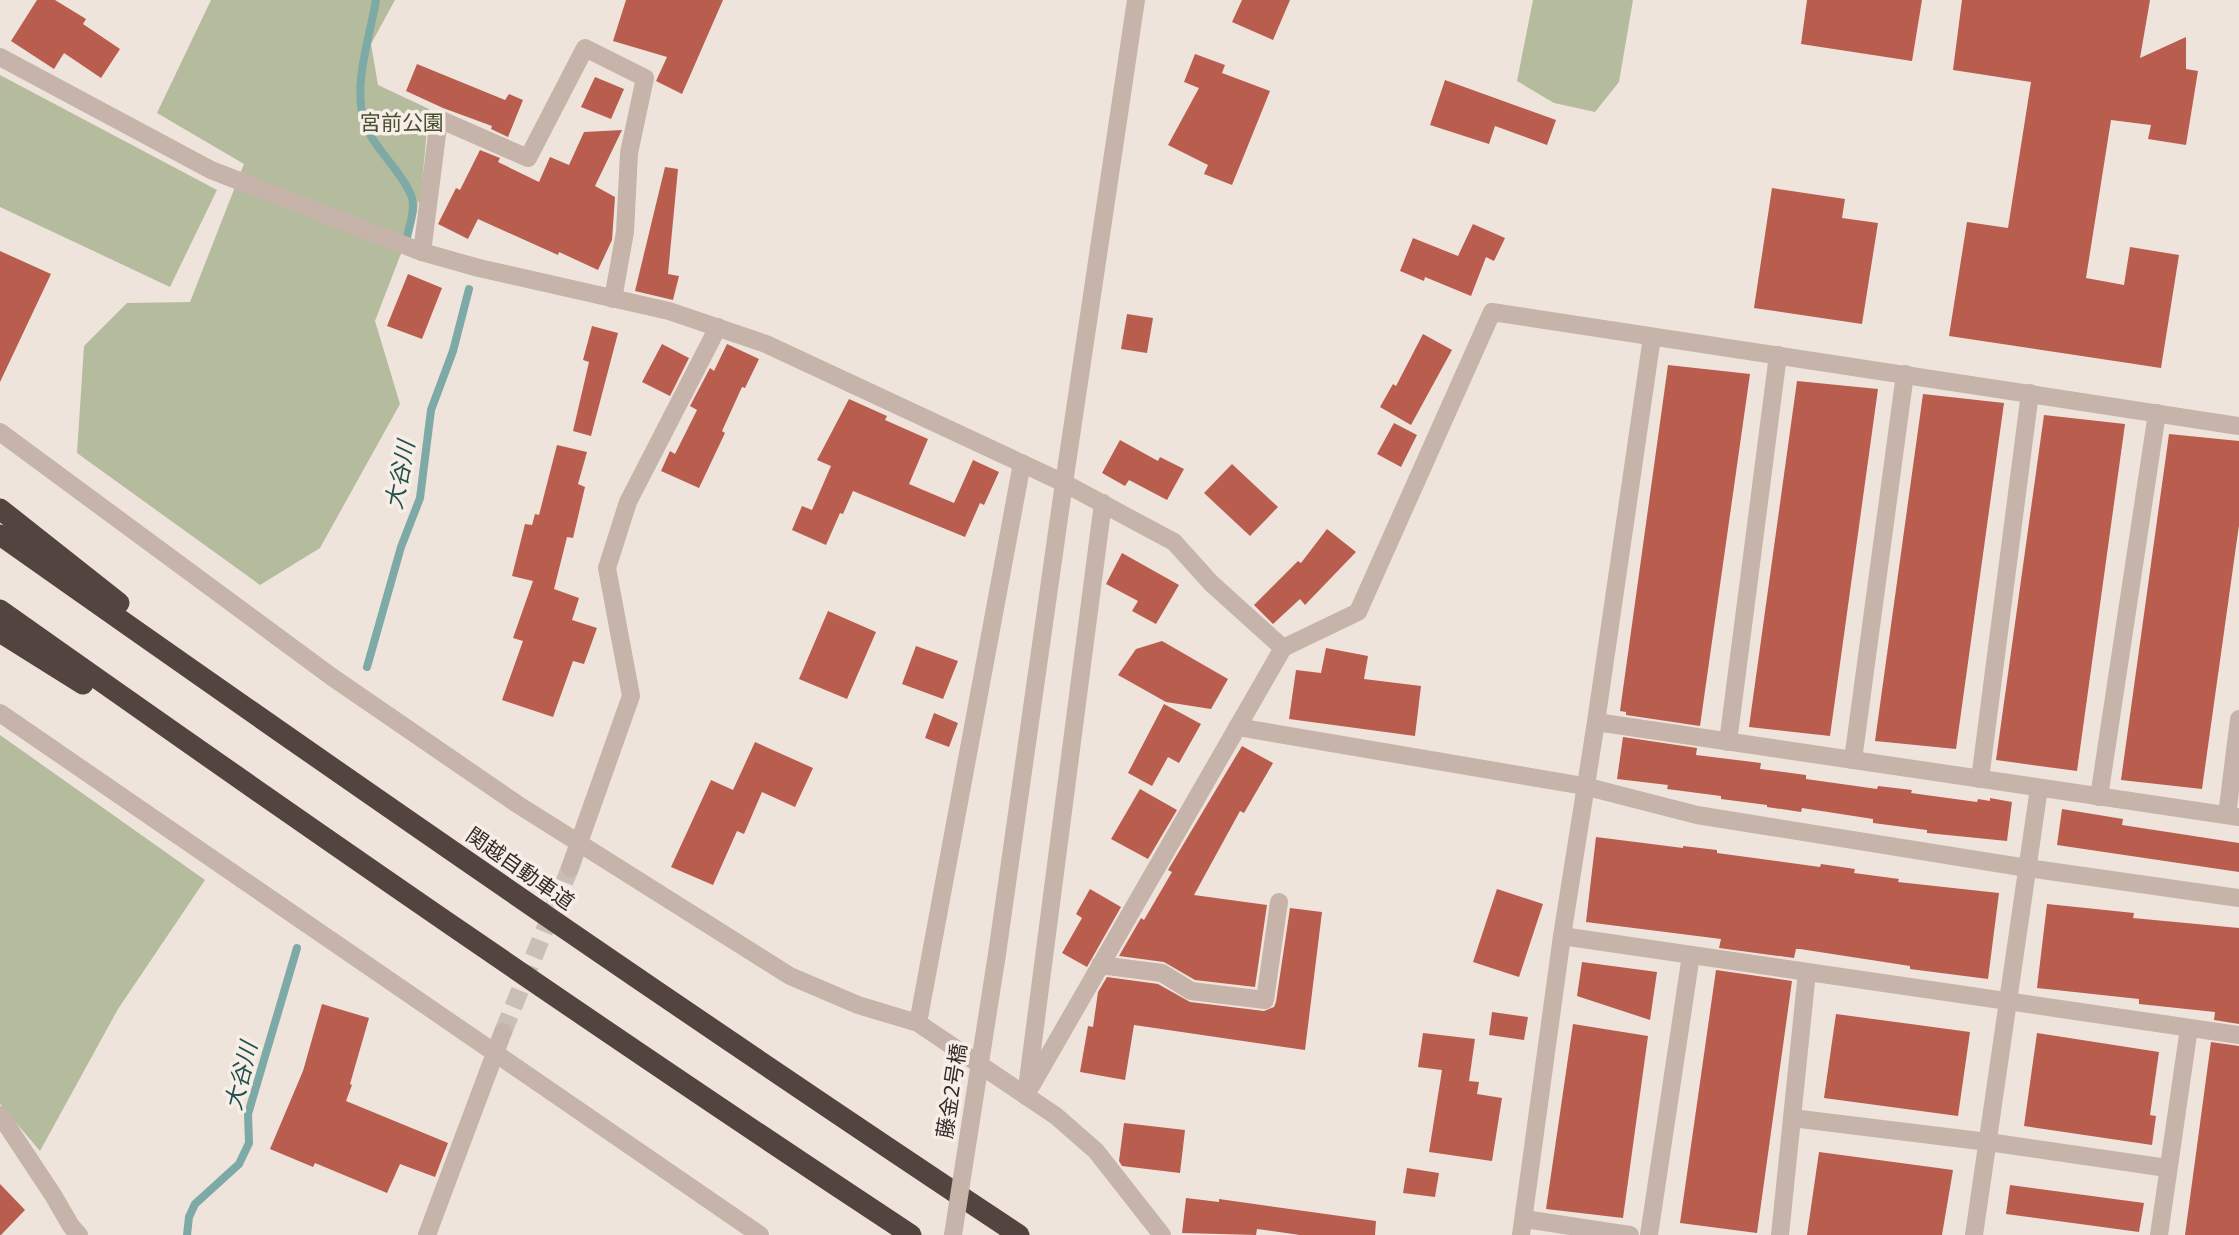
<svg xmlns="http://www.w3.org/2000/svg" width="2239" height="1235" viewBox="0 0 2239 1235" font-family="'Noto Sans','Noto Sans JP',sans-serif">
  <rect width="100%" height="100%" fill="#efe4db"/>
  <g fill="#b5bc9d">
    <polygon points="211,0 395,0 371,44 378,85 429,109 420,204 418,201 417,212 375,321 400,404 320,548 260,585 77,453 84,346 127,303 190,302 244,164 157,113"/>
    <polygon points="1533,0 1633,0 1619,82 1595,112 1554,103 1517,81"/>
    <polygon points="0,75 217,190 170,287 0,207"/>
    <polygon points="0,735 205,880 118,1009 40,1151 0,1104"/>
  </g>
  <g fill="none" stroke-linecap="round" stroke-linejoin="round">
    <g stroke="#7da9a6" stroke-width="8">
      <path d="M376,0C370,36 354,81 363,117C371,148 399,166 411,195C416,207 410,224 407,237"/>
      <polyline points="367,667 401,547 420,498 431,410 453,351 469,289"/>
      <polyline points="187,1235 189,1217 195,1204 239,1164 249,1143 248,1114 297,948"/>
    </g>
  </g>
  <g fill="#b95d4f">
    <polygon points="37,0 55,0 86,19 83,24 120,49 101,78 64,53 54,69 11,41"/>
    <polygon points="626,0 723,0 682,94 656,81 667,57 613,41"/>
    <polygon points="1242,0 1290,0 1273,40 1232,22"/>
    <polygon points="1807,0 1922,0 1912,61 1801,44"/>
    <polygon points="1962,0 2150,0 2140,58 2186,37 2186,69 2198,71 2186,145 2148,139 2151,125 2111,120 2086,278 2124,285 2130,247 2179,255 2161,368 1949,336 1967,222 2008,228 2031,82 1953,70"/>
    <polygon points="1195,54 1225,65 1222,73 1270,91 1232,185 1204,174 1208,165 1168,145 1199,88 1184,82"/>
    <polygon points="417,64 505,100 509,94 523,100 508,137 491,129 492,126 443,108 406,91"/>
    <polygon points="595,77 624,89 611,119 581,107"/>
    <polygon points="1445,80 1556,120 1547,145 1495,126 1489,144 1430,125"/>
    <polygon points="622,130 595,186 615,197 612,240 598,270 559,252 558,255 478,219 468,239 438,224 456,188 460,190 480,150 500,158 498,162 539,182 550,157 569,165 584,132"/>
    <polygon points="665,167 678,169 668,274 679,276 673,300 635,291"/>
    <polygon points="1772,188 1845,199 1842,218 1878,223 1862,324 1754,308"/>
    <polygon points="1473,224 1505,238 1494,261 1486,257 1471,296 1425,277 1424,281 1400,271 1413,238 1458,256"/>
    <polygon points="0,251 51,274 0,382"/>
    <polygon points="408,274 442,288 422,339 387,326"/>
    <polygon points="1127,314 1153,318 1147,353 1121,349"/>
    <polygon points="592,326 618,333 591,436 573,431 589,362 583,360"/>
    <polygon points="1423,334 1452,350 1411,425 1380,407 1393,384 1396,386"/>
    <polygon points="662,344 689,358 670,396 642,382"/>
    <polygon points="727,344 759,359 745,388 742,387 722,431 725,433 699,488 661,471 670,451 675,454 697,410 690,406 710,368 714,371"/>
    <polygon points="1668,365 1750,374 1700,726 1626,715 1626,712 1620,711"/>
    <polygon points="1797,381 1878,389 1830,736 1749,727"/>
    <polygon points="1923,394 2004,403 1956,749 1875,741"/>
    <polygon points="849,399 887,416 885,420 928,439 909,484 954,503 973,460 999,472 984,505 980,503 965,537 853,491 843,514 840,513 826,545 792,530 802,506 812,510 831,466 817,460"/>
    <polygon points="2044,415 2125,424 2077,771 1996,760"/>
    <polygon points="1394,423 1417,435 1401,467 1377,454"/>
    <polygon points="2169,434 2239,441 2239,525 2202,789 2121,780"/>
    <polygon points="1120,440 1158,461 1160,457 1184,469 1167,500 1129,480 1125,486 1102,473"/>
    <polygon points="557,445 587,452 578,484 585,487 573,538 567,537 554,589 579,598 572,620 597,628 584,664 573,661 553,717 502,700 523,641 513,638 533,581 512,576 525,524 532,525 535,514 539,515"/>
    <polygon points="1232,464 1278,507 1250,536 1204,493"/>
    <polygon points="1327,529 1356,552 1305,605 1300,599 1273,624 1254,605 1298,561 1301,563"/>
    <polygon points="1122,553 1179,585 1156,624 1132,611 1138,601 1106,584"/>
    <polygon points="828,611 876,632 847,699 799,679"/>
    <polygon points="1162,641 1228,679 1211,709 1166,702 1118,675 1136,649"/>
    <polygon points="916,646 958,661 943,699 902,684"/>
    <polygon points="1326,648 1368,656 1364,679 1421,686 1415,736 1289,719 1296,670 1321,673"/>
    <polygon points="1164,704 1201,724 1179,763 1168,757 1152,786 1128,773"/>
    <polygon points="934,713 958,723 949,747 925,738"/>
    <polygon points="1623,737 1697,748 1696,755 1761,763 1760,769 1806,775 1806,779 1877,789 1878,786 1912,790 1911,793 1977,802 1978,799 1990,801 1990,798 2012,802 2007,841 1927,833 1927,830 1873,823 1873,819 1802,808 1801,812 1767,807 1767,805 1721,799 1721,796 1667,789 1668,785 1617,779"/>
    <polygon points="755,742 813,768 795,807 762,792 744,834 737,831 713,885 671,867 711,780 733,790"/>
    <polygon points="1242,746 1273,763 1244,813 1240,811 1194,895 1267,905 1255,987 1195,980 1164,962 1119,956 1141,918 1144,920 1172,872 1168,870"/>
    <polygon points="1140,789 1177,810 1148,859 1111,839"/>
    <polygon points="2062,809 2123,819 2122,825 2239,843 2239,872 2057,845"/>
    <polygon points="1596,837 1683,848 1683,846 1717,850 1717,853 1820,867 1821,864 1855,869 1854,873 1899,879 1898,882 1999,893 1988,979 1910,969 1910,966 1800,949 1796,949 1794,958 1719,948 1721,939 1586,922"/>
    <polygon points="1090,889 1121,907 1087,967 1062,953 1082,918 1076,914"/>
    <polygon points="1497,889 1543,904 1519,977 1473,962"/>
    <polygon points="2047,904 2134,913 2133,918 2239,928 2239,1024 2214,1020 2215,1012 2139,1004 2139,999 2037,988"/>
    <polygon points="1290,908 1322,912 1305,1050 1134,1025 1125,1080 1080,1072 1088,1026 1093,1027 1098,992 1107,977 1158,984 1190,1002 1264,1011 1274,1007 1276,1002"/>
    <polygon points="1582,962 1657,972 1650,1020 1577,996"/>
    <polygon points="1716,970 1792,981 1757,1233 1680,1223"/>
    <polygon points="322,1004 369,1018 350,1084 352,1085 346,1101 448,1143 435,1177 400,1164 387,1193 315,1163 313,1167 270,1149 303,1071"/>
    <polygon points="1492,1012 1528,1017 1524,1040 1489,1035"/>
    <polygon points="1836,1014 1970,1032 1958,1116 1824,1098"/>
    <polygon points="1573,1024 1648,1036 1623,1218 1546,1209"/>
    <polygon points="1423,1033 1475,1039 1469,1081 1479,1082 1477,1094 1502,1098 1492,1161 1429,1152 1442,1070 1418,1067"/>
    <polygon points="2037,1033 2159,1052 2150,1115 2156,1116 2152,1145 2024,1126"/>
    <polygon points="2211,1042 2239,1046 2239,1235 2185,1235"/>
    <polygon points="1124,1123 1185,1130 1180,1173 1122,1166 1119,1161"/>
    <polygon points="1819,1152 1953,1170 1942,1235 1807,1235"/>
    <polygon points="1407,1168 1439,1173 1435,1197 1403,1193"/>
    <polygon points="0,1184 25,1210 1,1235 0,1235"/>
    <polygon points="2010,1185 2144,1203 2139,1232 2006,1214"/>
    <polygon points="1186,1198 1219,1202 1219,1199 1376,1221 1375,1235 1300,1235 1257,1229 1256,1235 1182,1233"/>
  </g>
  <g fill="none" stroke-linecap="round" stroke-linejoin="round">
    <polyline stroke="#cabfb7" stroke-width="18" stroke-dasharray="18 9" stroke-linecap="butt" points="503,1032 570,868"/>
    <g stroke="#c6b3a9" stroke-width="18">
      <polyline points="0,57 211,170 422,252 479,268 669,311 766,344 1064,483 1174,542 1211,583 1283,648 1358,612 1492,312 2239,426"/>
      <polyline points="422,252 439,119 528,158 585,48 645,78 629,153 625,232 613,299"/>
      <polyline points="0,432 332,677 517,804 790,976 858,1005 918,1023 1056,1116 1096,1151 1162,1235"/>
      <polyline points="0,713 760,1235"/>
      <polyline points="1596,722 2239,817"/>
      <polyline points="1237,727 1584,786 1697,815 2027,868 2239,898"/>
      <polyline points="1728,742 1778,355"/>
      <polyline points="1853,760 1905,374"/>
      <polyline points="1980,779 2030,393"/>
      <polyline points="2099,797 2157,413"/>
      <polyline points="2227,815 2239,719"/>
      <polyline points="570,868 631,696 607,568 628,502 718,327"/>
      <polyline points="1562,936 2239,1035"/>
      <polyline points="1100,965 1162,973 1191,991 1265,1000 1279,902"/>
      <polyline points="918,1023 1022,463"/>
      <polyline points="1031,1086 1283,648"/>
      <polyline points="1026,1096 1103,503"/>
      <polyline points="1792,1118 1988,1142 2167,1168"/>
      <polyline points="1524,1219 1630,1235"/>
      <polyline points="427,1235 503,1032"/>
      <polyline points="1521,1235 1562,936 1596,722 1652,337"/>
      <polyline points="1649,1235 1691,955"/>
      <polyline points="1780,1235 1807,972"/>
      <polyline points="1974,1235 2039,788"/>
      <polyline points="2159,1235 2189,1028"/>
    </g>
    <g stroke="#c6b3a9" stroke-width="18">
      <polyline points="997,954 1064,483 1136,0"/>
      <polyline points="0,1115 53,1195 71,1226 79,1235"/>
    </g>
    <g stroke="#544440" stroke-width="21">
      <polyline points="0,509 119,603"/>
      <path d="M0,535C337,773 675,1007 1019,1235"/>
      <path d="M0,610C301,823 603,1032 911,1235"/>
      <polyline points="0,632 83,684"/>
    </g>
    <polyline stroke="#c6b3a9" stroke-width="18" points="953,1235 997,954"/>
  </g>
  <g text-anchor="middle" stroke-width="7" stroke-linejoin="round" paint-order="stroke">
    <g font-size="21" fill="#474f2e" stroke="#f7eee7">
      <text x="402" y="130">宮前公園</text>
    </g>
    <g font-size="21" fill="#342a28" stroke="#f7eee7">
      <text transform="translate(520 869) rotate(35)" y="7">関越自動車道</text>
      <text transform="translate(952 1091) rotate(-81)" y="7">藤金2号橋</text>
    </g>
    <g font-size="23" font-style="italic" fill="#22514e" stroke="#f7eee7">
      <text transform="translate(400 475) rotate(-79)" y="8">大谷川</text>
      <text transform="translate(241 1076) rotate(-76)" y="8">大谷川</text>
    </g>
  </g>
</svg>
